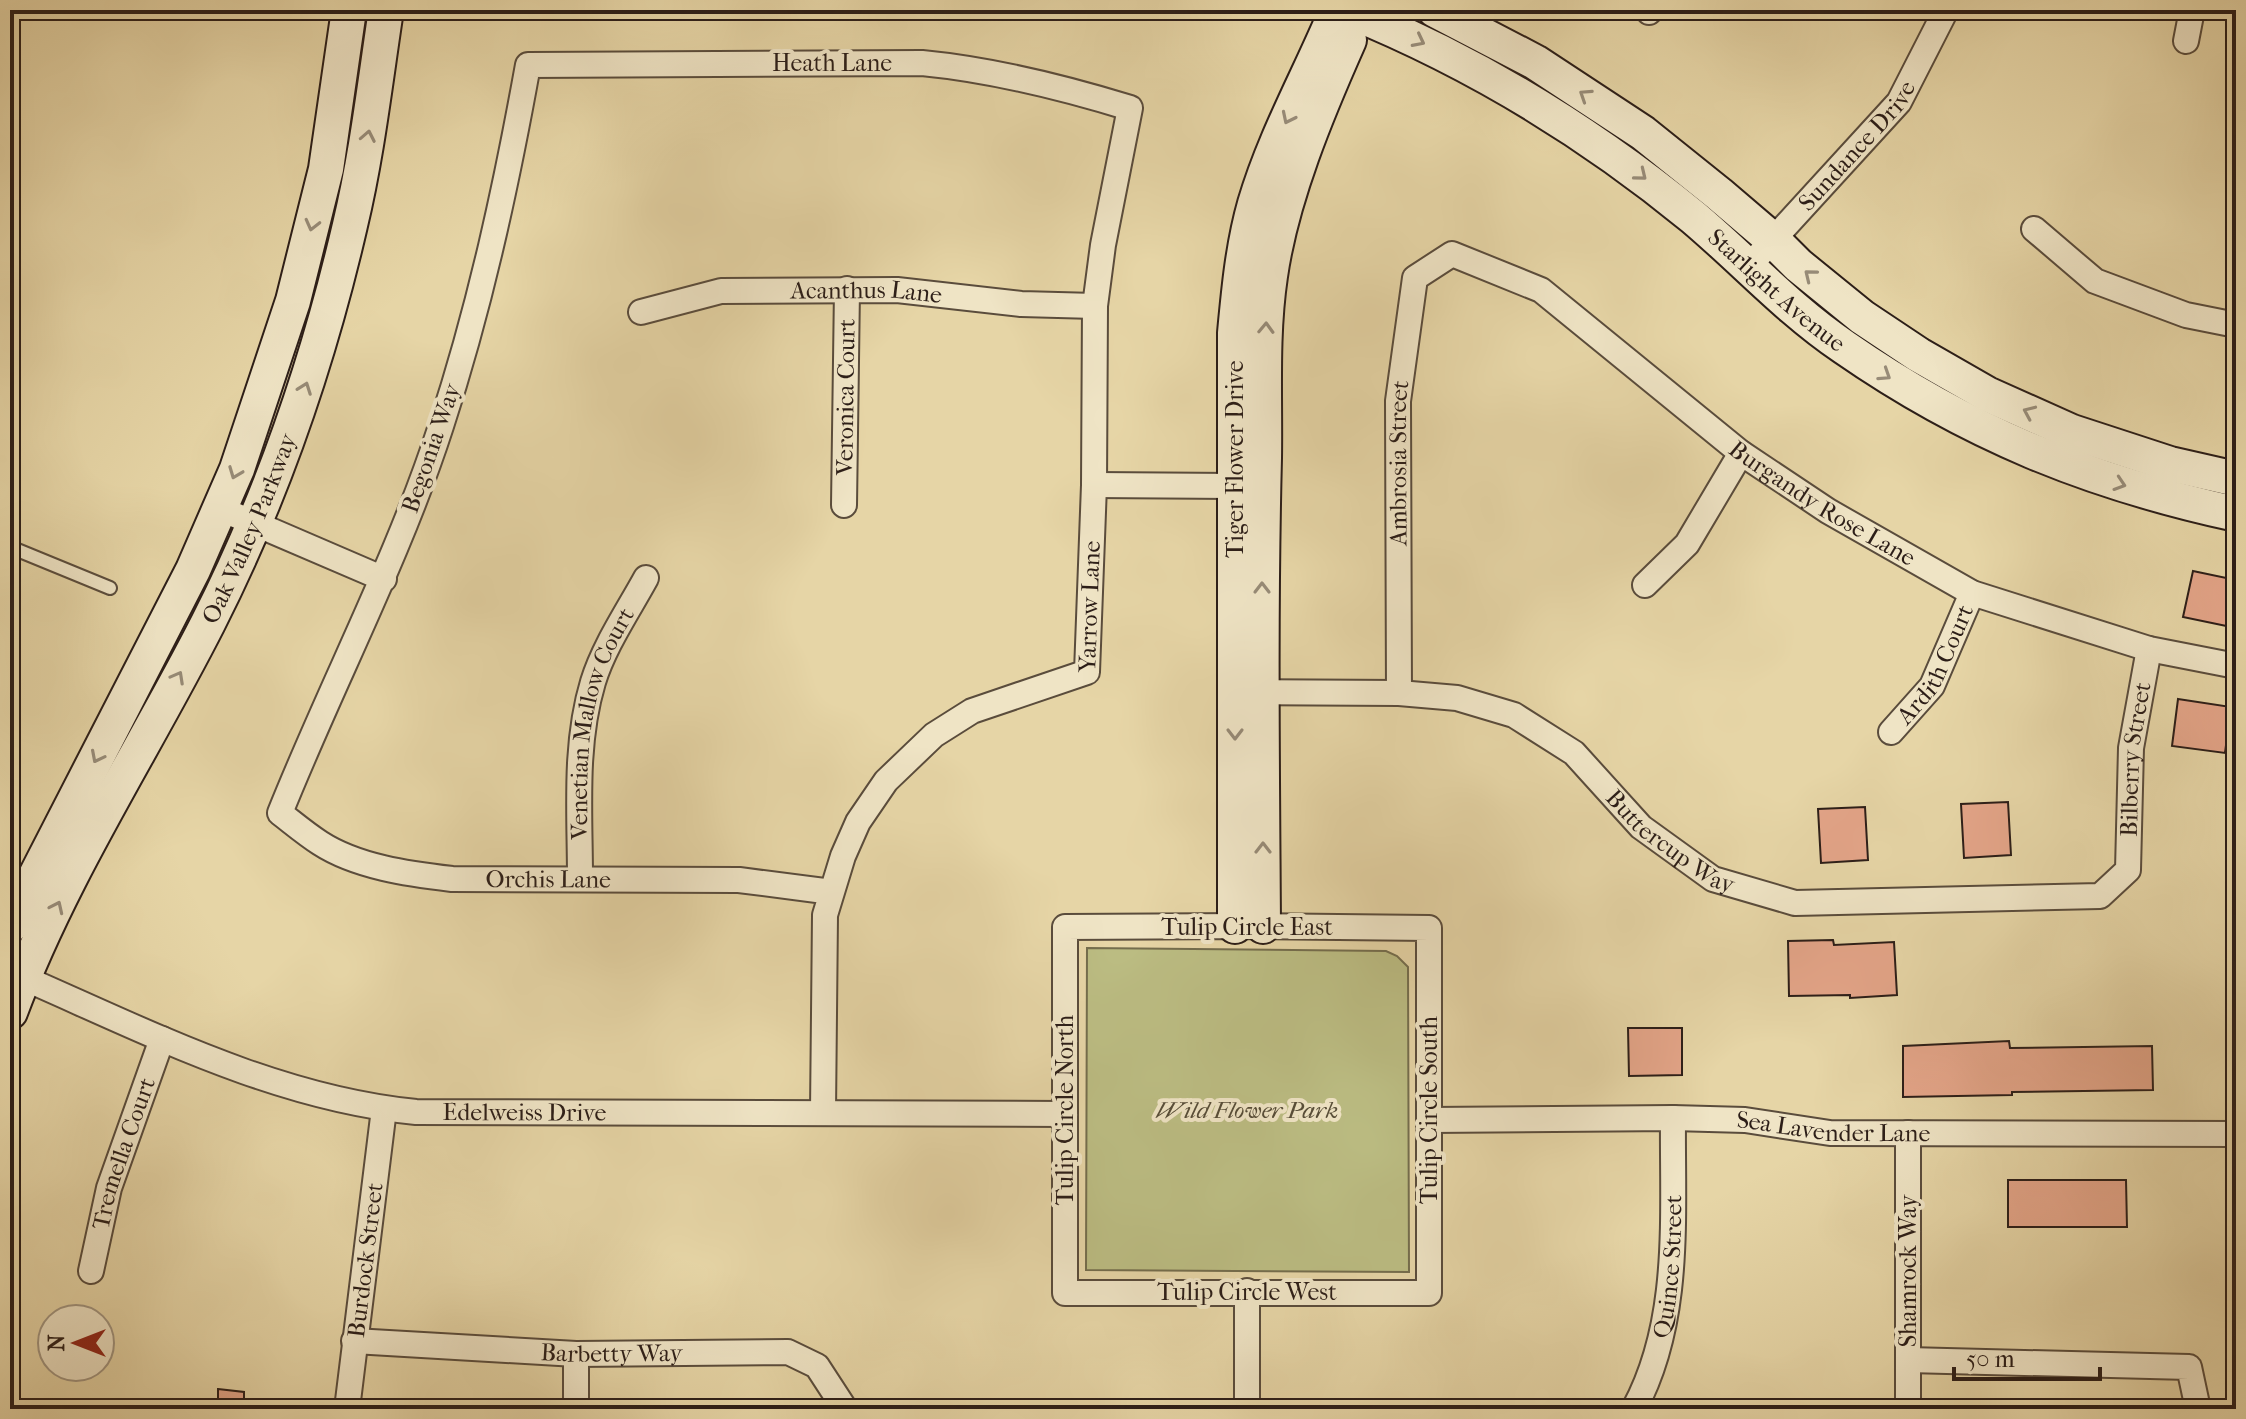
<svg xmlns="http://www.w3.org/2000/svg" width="2246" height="1419" viewBox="0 0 2246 1419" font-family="'IM FELL French Canon',serif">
  <rect width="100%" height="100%" fill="#e6d5a6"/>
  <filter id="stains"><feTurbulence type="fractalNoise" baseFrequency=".0025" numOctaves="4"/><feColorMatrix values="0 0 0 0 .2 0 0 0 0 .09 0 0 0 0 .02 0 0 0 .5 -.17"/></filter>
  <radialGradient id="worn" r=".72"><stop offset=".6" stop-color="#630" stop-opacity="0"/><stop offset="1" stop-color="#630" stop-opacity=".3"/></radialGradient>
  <polygon fill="#bbbc82" stroke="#746d4d" stroke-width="2" points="1087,948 1386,951 1397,956 1408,967 1409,1272 1086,1270"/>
  <g fill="#e4a589" stroke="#2c1e18" stroke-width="2">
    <polygon points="2193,571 2236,580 2236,628 2183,617"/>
    <polygon points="2178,699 2231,707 2225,753 2172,746"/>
    <polygon points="2008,802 2011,855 1964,858 1961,804"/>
    <polygon points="1865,807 1868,860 1821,863 1818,809"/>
    <polygon points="1833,940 1834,945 1894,942 1897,995 1850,998 1850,995 1789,996 1788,941"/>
    <polygon points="1628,1028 1682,1028 1682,1075 1629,1076"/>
    <polygon points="2009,1041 2010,1048 2152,1046 2153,1090 2012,1092 2012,1095 1903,1097 1903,1046"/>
    <polygon points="2008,1180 2126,1180 2127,1227 2008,1227"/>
    <polygon points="218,1389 244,1392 244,1409 218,1409"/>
  </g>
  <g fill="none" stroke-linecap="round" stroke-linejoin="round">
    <defs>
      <polyline id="lane" points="10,547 110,588"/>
      <g id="street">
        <polyline points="1649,12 1651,10"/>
        <polyline points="2186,41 2192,10"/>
        <polyline points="2034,229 2095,281 2186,315 2236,325"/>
        <path id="s1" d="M1749,266L1899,102L1946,10"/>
        <path id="s2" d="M641,312L721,291L897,290L1021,304L1095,306"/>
        <polyline points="1094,485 1234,486"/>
        <path id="s3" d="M844,505L847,289"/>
        <polyline points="221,509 384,579"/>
        <polyline points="1645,585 1687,544 1741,453"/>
        <path id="s4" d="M1246,692L1399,693L1457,698L1514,715L1574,753L1641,827L1713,879L1795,903L2100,896L2128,870L2131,748L2149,649"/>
        <path id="s5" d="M1399,693L1398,401L1415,278L1452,254L1541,290L1741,453L1828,511L1972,593L2149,649L2236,666"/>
        <path id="s6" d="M1891,732L1932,686L1972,593"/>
        <path id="s7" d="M580,878C580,813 574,745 593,682C604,646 628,611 646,578"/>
        <polygon points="1245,926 1429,928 1429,1293 1065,1293 1065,927"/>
        <path id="s8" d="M10,972C140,1028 272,1098 416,1112L1065,1114"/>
        <path id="s9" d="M823,1112L825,915L843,856L858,822L886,781L934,735L972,711L1087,672L1094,485L1095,306L1103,245L1130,108C1062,87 994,70 922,63L528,65C506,187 480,307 441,426C398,559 332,683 280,813C293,823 306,834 320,843C357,867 409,874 452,879L739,880L832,892"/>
        <path id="s10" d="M1430,1120L1673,1118L1745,1120L1830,1133L2236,1134"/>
        <polyline points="1908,1133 1908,1409"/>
        <path id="s11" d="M91,1271L109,1188L162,1039"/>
        <path id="s12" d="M354,1341L576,1354L788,1352L817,1366L845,1409"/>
        <polyline points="1908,1360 2189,1367 2198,1409"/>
        <path id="s13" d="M347,1409L384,1109"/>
        <polyline points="576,1409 576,1354"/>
        <polyline points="1247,1409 1247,1291"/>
        <path id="s14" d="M1634,1409C1682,1320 1672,1216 1673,1118"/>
      </g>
      <g id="secondary">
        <path id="s15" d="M1347,10C1473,61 1588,131 1693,217C1744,260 1789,310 1844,347C1968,433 2089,482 2236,514"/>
        <polyline points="1435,10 1535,62 1643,133 1719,194 1773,240 1798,265 1862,317 1919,355 1987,394 2072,432 2170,464 2236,479"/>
        <polyline points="10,926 193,570 237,469 293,301 326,169 349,10"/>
        <path d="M1235,926V333C1239,290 1243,246 1255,204C1275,136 1310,75 1337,10"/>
        <path d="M1263,926C1262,770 1260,614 1264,458C1265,398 1261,336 1270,276C1281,198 1317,112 1349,40"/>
        <path id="s16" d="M10,1012C61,875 142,753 208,623C272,497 318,363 350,225C367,154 375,82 386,10"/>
      </g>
    </defs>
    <use href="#lane" stroke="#5a4c3c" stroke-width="16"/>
    <use href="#street" stroke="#5a4c3c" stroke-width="28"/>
    <use href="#secondary" stroke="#2c1e18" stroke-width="38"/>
    <use href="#lane" stroke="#efe4c5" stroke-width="12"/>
    <use href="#street" stroke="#efe4c5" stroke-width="24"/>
    <use href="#secondary" stroke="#efe4c5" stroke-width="34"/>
  </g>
  <defs><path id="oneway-chevron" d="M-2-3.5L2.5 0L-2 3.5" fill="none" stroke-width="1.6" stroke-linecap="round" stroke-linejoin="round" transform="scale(2)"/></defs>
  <g stroke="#978b77">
    <use href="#oneway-chevron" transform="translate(1419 41) rotate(27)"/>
    <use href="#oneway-chevron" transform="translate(1585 95) rotate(-147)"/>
    <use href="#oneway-chevron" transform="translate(1288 118) rotate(116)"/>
    <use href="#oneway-chevron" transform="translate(368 136) rotate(-79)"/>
    <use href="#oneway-chevron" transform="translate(1641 175) rotate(39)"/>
    <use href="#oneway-chevron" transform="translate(312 225) rotate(104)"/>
    <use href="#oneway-chevron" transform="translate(1810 275) rotate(-141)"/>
    <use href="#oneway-chevron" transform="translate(1266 328) rotate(-88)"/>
    <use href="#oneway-chevron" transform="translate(1885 375) rotate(33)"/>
    <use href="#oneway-chevron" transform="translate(305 388) rotate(-70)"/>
    <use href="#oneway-chevron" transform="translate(2029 412) rotate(-156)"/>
    <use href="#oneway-chevron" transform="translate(235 473) rotate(111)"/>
    <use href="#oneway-chevron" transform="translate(2120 484) rotate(18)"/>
    <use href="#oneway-chevron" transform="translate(1262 588) rotate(-90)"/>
    <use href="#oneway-chevron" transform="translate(178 677) rotate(-61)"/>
    <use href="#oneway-chevron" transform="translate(1235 734) rotate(90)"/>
    <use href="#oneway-chevron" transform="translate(97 757) rotate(117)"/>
    <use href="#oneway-chevron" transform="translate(1263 848) rotate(-90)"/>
    <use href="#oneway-chevron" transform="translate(57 907) rotate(-65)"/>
  </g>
  <g text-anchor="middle" stroke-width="8" stroke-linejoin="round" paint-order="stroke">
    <g font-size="24" fill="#2c1e18" stroke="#efe4c5">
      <text x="832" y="71">Heath Lane</text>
      <text dy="8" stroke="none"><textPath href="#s1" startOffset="162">Sundance Drive</textPath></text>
      <text dy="8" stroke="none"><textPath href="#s15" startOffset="516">Starlight Avenue</textPath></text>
      <text dy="8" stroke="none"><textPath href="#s2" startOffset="228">Acanthus Lane</textPath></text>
      <text dy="8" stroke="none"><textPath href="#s3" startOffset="108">Veronica Court</textPath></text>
      <text transform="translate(431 448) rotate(-71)" y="8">Begonia Way</text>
      <text transform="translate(1235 459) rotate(-90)" y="8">Tiger Flower Drive</text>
      <text dy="8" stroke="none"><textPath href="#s5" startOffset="230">Ambrosia Street</textPath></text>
      <text dy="8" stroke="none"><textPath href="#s5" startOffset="910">Burgandy Rose Lane</textPath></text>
      <text dy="8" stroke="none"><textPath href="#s16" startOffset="540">Oak Valley Parkway</textPath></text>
      <text dy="8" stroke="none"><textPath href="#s9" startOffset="644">Yarrow Lane</textPath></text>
      <text dy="8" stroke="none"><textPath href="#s6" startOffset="82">Ardith Court</textPath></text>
      <text dy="8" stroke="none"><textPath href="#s7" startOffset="158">Venetian Mallow Court</textPath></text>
      <text dy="8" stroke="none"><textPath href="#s4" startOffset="1070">Bilberry Street</textPath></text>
      <text dy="8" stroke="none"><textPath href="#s4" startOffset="474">Buttercup Way</textPath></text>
      <text dy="8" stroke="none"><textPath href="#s9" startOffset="2828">Orchis Lane</textPath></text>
      <text x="1247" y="935">Tulip Circle East</text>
      <text transform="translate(1065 1110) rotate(-90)" y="8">Tulip Circle North</text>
      <text transform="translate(1429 1110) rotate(-90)" y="8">Tulip Circle South</text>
      <text dy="8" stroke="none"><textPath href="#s8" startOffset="540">Edelweiss Drive</textPath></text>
      <text dy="8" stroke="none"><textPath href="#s10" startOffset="404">Sea Lavender Lane</textPath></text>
      <text dy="8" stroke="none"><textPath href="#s11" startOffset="122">Tremella Court</textPath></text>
      <text dy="8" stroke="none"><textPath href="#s13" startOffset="150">Burdock Street</textPath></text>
      <text dy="8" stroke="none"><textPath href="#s14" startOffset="148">Quince Street</textPath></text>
      <text transform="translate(1908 1271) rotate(-90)" y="8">Shamrock Way</text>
      <text x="1247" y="1300">Tulip Circle West</text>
      <text dy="8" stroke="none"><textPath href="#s12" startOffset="258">Barbetty Way</textPath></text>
    </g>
    <g font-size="24" font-style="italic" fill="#574d38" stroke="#efe4c5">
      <text x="1247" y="1118">Wild Flower Park</text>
    </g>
  </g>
  <rect width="2246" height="1419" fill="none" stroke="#e6d5a6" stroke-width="40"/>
  <rect x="12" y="12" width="2222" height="1395" fill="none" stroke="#2c1e18" stroke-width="4"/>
  <rect x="20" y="20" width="2206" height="1379" fill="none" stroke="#2c1e18" stroke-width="2"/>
  <g transform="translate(76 1343) rotate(270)"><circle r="38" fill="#efe4c5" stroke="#a19580" stroke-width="2"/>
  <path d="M0-6L14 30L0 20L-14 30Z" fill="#8f2418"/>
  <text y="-12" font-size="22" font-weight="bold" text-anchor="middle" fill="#2c1e18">N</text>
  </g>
  <path d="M1954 1367v12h146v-12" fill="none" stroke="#2c1e18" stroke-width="4"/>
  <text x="1966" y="1367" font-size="24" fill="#2c1e18" stroke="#efe4c5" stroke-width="6" paint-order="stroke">50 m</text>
  <rect width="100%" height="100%" filter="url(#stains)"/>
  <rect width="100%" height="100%" fill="url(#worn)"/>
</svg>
